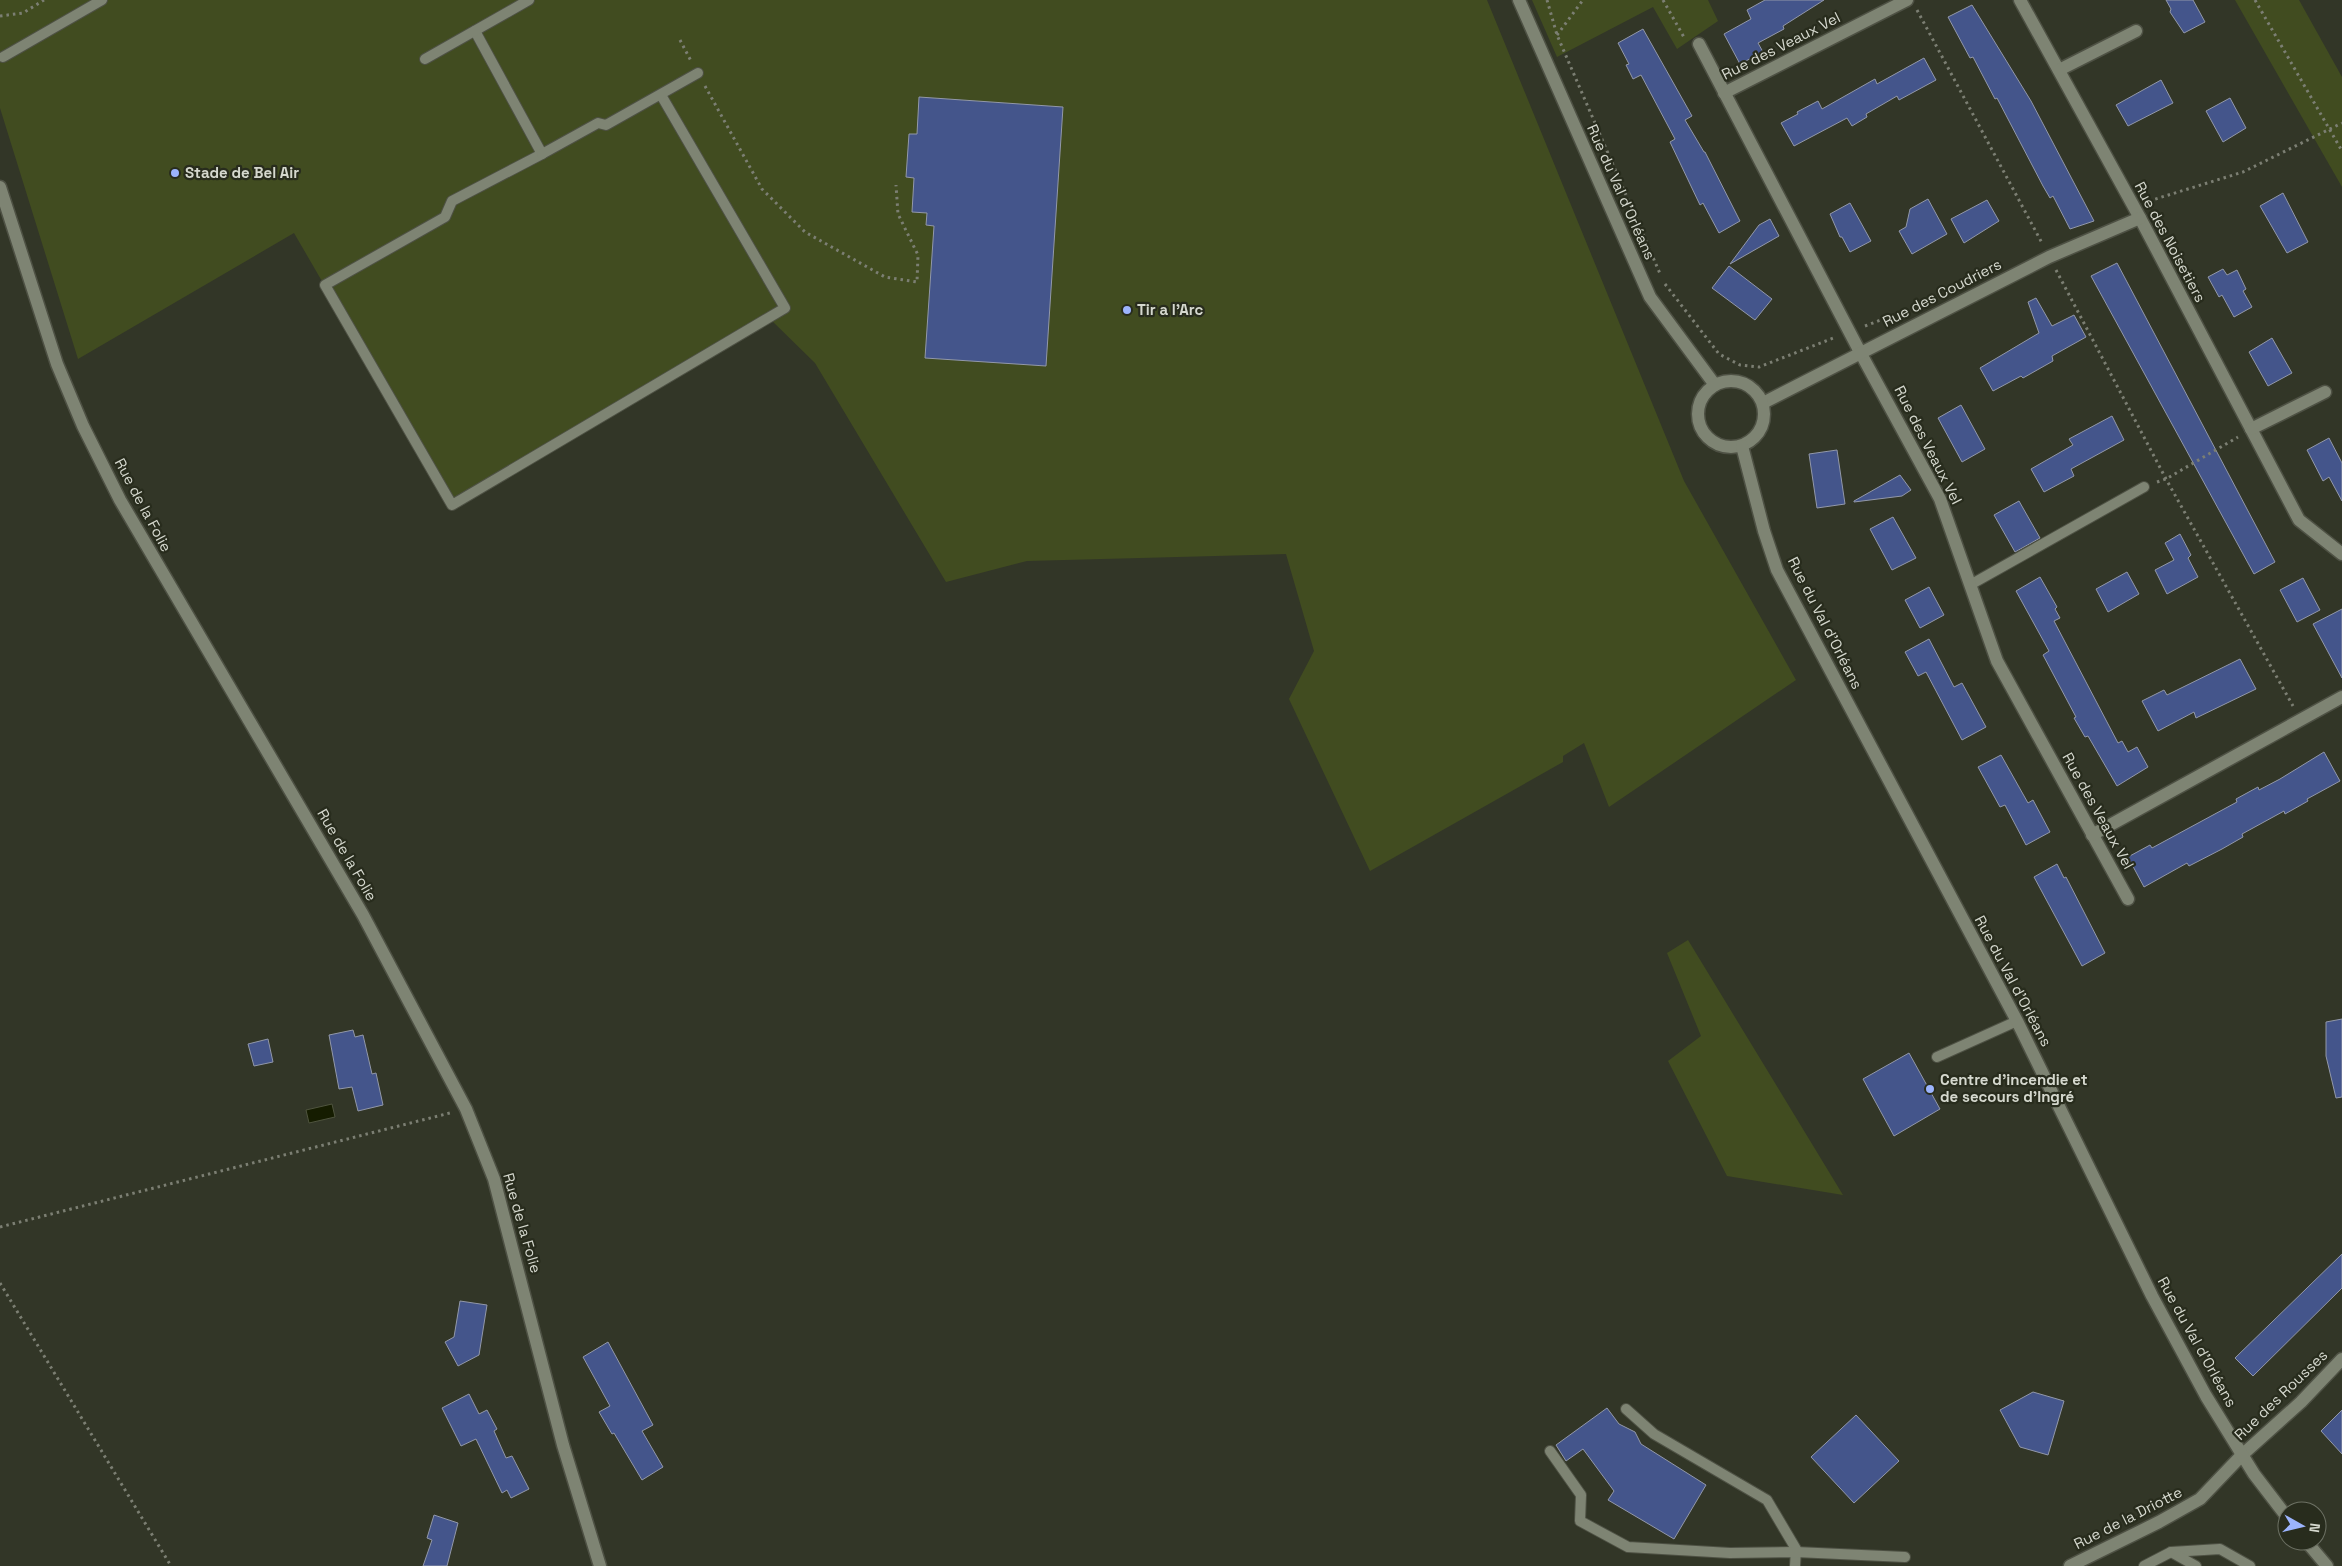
<svg xmlns="http://www.w3.org/2000/svg" width="2342" height="1566" viewBox="0 0 2342 1566" font-family="'Space Grotesk',sans-serif">
  <rect width="100%" height="100%" fill="#323627"/>
  <g fill="#414c20">
    <polygon points="0,0 1487,0 1684,481 1796,680 1609,807 1584,743 1563,756 1563,762 1370,871 1289,699 1314,651 1286,554 1027,561 946,582 815,363 768,317 452,505 294,233 78,359 0,108"/>
    <polygon points="1532,0 1708,0 1718,21 1677,49 1653,7 1557,57"/>
    <polygon points="2235,0 2299,0 2342,77 2342,187"/>
    <polygon points="1688,940 1843,1195 1727,1176 1668,1061 1701,1036 1667,953"/>
  </g>
  <polygon fill="#151c00" stroke="#4f543e" points="332,1104 335,1117 309,1123 306,1110"/>
  <g fill="#44558b" stroke="#9298a9">
    <polygon points="1765,0 1824,0 1783,26 1784,29 1758,43 1763,52 1740,64 1724,34 1751,19 1747,10"/>
    <polygon points="2166,0 2193,0 2205,22 2184,33 2170,12 2171,9"/>
    <polygon points="1972,5 2031,101 2094,221 2070,229 2053,196 2050,198 2043,186 1997,98 1995,99 1973,57 1970,58 1948,17"/>
    <polygon points="1643,29 1692,116 1685,120 1704,152 1705,152 1740,221 1719,233 1703,203 1700,205 1670,142 1675,139 1641,75 1633,79 1626,65 1629,64 1618,43"/>
    <polygon points="1924,58 1936,80 1899,100 1897,96 1866,114 1867,117 1852,126 1847,118 1794,146 1781,123 1798,114 1797,112 1818,101 1822,109 1875,79 1877,84"/>
    <polygon points="2161,80 2173,103 2128,126 2116,105"/>
    <polygon points="919,97 1063,107 1046,366 925,358 934,226 926,225 927,213 912,212 914,178 906,177 909,134 917,134"/>
    <polygon points="2230,98 2246,128 2223,142 2206,111"/>
    <polygon points="2283,193 2308,242 2287,253 2260,206"/>
    <polygon points="1928,199 1947,234 1912,254 1899,231 1906,227 1910,209"/>
    <polygon points="1987,200 1999,221 1964,243 1951,219"/>
    <polygon points="1850,203 1871,241 1850,252 1842,237 1840,237 1830,214"/>
    <polygon points="1770,219 1779,236 1730,264 1759,225"/>
    <polygon points="2117,263 2275,562 2254,574 2091,276"/>
    <polygon points="1729,266 1772,299 1755,320 1712,288"/>
    <polygon points="2223,269 2227,275 2237,270 2246,289 2243,291 2252,307 2234,317 2222,295 2219,297 2208,277"/>
    <polygon points="2036,298 2052,326 2074,315 2086,337 2052,356 2053,361 2023,378 2021,376 1993,391 1980,368 2039,333 2028,302"/>
    <polygon points="2272,338 2292,373 2268,386 2249,352"/>
    <polygon points="1961,405 1985,449 1962,462 1938,418"/>
    <polygon points="2112,416 2124,440 2071,469 2074,476 2044,492 2031,469 2073,445 2069,439"/>
    <polygon points="2329,438 2342,463 2342,501 2329,477 2323,481 2307,450"/>
    <polygon points="1837,450 1845,504 1817,508 1809,454"/>
    <polygon points="1900,475 1911,490 1902,496 1854,502 1854,501"/>
    <polygon points="2019,501 2040,538 2015,552 1994,515"/>
    <polygon points="1893,517 1916,558 1892,570 1870,529"/>
    <polygon points="2180,534 2191,555 2188,558 2198,577 2167,594 2155,570 2174,560 2165,543"/>
    <polygon points="2127,572 2139,594 2108,612 2096,589"/>
    <polygon points="2040,577 2057,607 2055,609 2060,618 2054,621 2118,743 2122,741 2128,752 2137,747 2148,767 2117,786 2088,736 2085,737 2074,718 2076,717 2043,655 2049,651 2016,591"/>
    <polygon points="2303,578 2320,610 2297,622 2280,590"/>
    <polygon points="1929,587 1944,615 1920,628 1905,600"/>
    <polygon points="2342,609 2342,678 2313,624"/>
    <polygon points="1929,639 1954,687 1962,683 1986,727 1962,740 1926,672 1918,676 1905,652"/>
    <polygon points="2240,659 2256,689 2196,718 2194,712 2158,731 2142,701 2164,690 2167,695"/>
    <polygon points="2324,752 2340,781 2307,799 2308,801 2285,814 2284,811 2242,834 2243,837 2222,849 2189,866 2187,863 2144,887 2128,857 2150,845 2152,848 2237,802 2236,799 2258,787 2259,790 2280,779"/>
    <polygon points="2001,755 2028,803 2033,800 2050,832 2026,845 2005,805 2000,807 1978,767"/>
    <polygon points="2057,864 2064,878 2066,877 2105,953 2082,966 2034,877"/>
    <polygon points="2342,1019 2342,1097 2336,1098 2326,1056 2326,1022"/>
    <polygon points="353,1030 355,1037 363,1035 372,1074 376,1073 383,1105 358,1111 352,1087 339,1089 329,1035"/>
    <polygon points="268,1039 273,1062 254,1066 248,1044"/>
    <polygon points="1909,1053 1940,1109 1894,1136 1863,1079"/>
    <polygon points="2342,1254 2342,1288 2253,1376 2235,1358"/>
    <polygon points="460,1301 487,1305 479,1355 458,1366 445,1342 454,1337"/>
    <polygon points="608,1342 653,1425 642,1431 663,1467 642,1480 614,1433 612,1434 599,1412 610,1406 583,1357"/>
    <polygon points="2033,1392 2064,1401 2048,1455 2020,1447 2000,1410"/>
    <polygon points="469,1394 479,1414 487,1410 497,1429 494,1431 506,1458 512,1456 529,1489 511,1498 507,1490 502,1493 476,1439 461,1446 442,1408"/>
    <polygon points="1607,1408 1619,1424 1635,1432 1641,1444 1706,1485 1674,1539 1608,1500 1614,1491 1583,1449 1566,1461 1556,1445"/>
    <polygon points="2342,1410 2342,1454 2321,1431"/>
    <polygon points="1856,1415 1899,1461 1854,1503 1811,1457"/>
    <polygon points="434,1515 458,1523 447,1566 423,1566 432,1540 427,1538"/>
  </g>
  <g fill="none" stroke-linecap="round" stroke-linejoin="round">
    <defs>
      <g id="lane">
        <polyline points="475,31 542,154 452,201 445,217 325,285 452,505 785,308 661,95"/>
        <polyline points="3,57 102,0"/>
        <polyline points="425,59 529,0"/>
        <polyline points="542,154 598,123 606,125 698,73"/>
        <polyline points="1970,585 2144,487"/>
        <polyline points="1937,1057 2017,1021"/>
        <polyline points="1626,1409 1654,1434 1767,1500 1796,1549 1795,1566"/>
        <polyline points="1550,1451 1581,1495 1580,1521 1628,1547 1730,1553 1796,1552 1905,1557"/>
        <polyline points="2171,1552 2220,1549 2250,1566"/>
        <polyline points="2144,1566 2171,1552 2196,1566"/>
      </g>
      <g id="street">
        <polyline points="2020,0 2140,218 2299,520 2342,554"/>
        <polyline points="1699,44 1860,352 1940,499 1997,661 2128,899"/>
        <polyline points="2059,70 2136,31"/>
        <polyline points="1724,93 1907,0"/>
        <polyline points="0,187 57,364 83,426 120,500 363,915 466,1109 494,1179 563,1445 600,1566"/>
        <polyline points="1763,403 2049,257 2140,218"/>
        <polyline points="2251,429 2325,392"/>
        <polyline points="2092,835 2342,697"/>
        <polyline points="2070,1566 2159,1522 2200,1499 2242,1455 2301,1402 2342,1359"/>
      </g>
      <g id="secondary">
        <polyline points="1519,0 1650,297 1715,385"/>
        <circle cx="1731" cy="414" r="33"/>
        <polyline points="1742,446 1764,531 1777,570 2017,1021 2152,1296 2206,1396 2254,1474 2287,1517"/>
        <polyline points="2306,1541 2327,1566"/>
      </g>
    </defs>
    <use href="#lane" stroke="#4e5144" stroke-width="12"/>
    <use href="#street" stroke="#4e5144" stroke-width="15"/>
    <use href="#secondary" stroke="#4e5144" stroke-width="15"/>
    <g stroke="#7c7f73" stroke-width="3" stroke-dasharray="2.5 4" stroke-linecap="butt">
      <polyline points="1547,0 1557,35 1661,276"/>
      <polyline points="1663,0 1685,39"/>
      <polyline points="2255,0 2342,151"/>
      <polyline points="1917,10 2042,243"/>
      <polyline points="0,16 23,13 44,0"/>
      <polyline points="1557,35 1583,0"/>
      <polyline points="680,40 691,61"/>
      <polyline points="705,86 762,189 805,232 885,277 917,282 918,255 898,214 896,185"/>
      <polyline points="2149,201 2243,172 2342,123"/>
      <polyline points="2056,270 2166,479 2293,706"/>
      <polyline points="1665,284 1719,354 1740,365 1759,367 1836,337"/>
      <polyline points="1865,326 1899,313"/>
      <polyline points="2157,482 2166,479 2238,437"/>
      <polyline points="0,1227 450,1113"/>
      <polyline points="0,1283 171,1566"/>
    </g>
    <use href="#lane" stroke="#7e8473" stroke-width="10"/>
    <use href="#street" stroke="#7e8473" stroke-width="12"/>
    <use href="#secondary" stroke="#7e8473" stroke-width="12"/>
  </g>
  <g fill="#9cb4fd" stroke="#282c1d" stroke-width="2">
    <circle cx="175" cy="173" r="5"/>
    <circle cx="1127" cy="310" r="5"/>
    <circle cx="1930" cy="1089" r="5"/>
  </g>
  <g text-anchor="middle" stroke-width="4.5" stroke-linejoin="round" paint-order="stroke">
    <g font-size="15" fill="#d5d8ce" stroke="#282c1d">
      <text transform="translate(1781 46) rotate(-27)" y="5">Rue des Veaux Vel</text>
      <text transform="translate(1621 192) rotate(66)" y="5">Rue du Val d'Orléans</text>
      <text transform="translate(2170 242) rotate(62)" y="5">Rue des Noisetiers</text>
      <text transform="translate(1942 293) rotate(-27)" y="5">Rue des Coudriers</text>
      <text transform="translate(1928 445) rotate(63)" y="5">Rue des Veaux Vel</text>
      <text transform="translate(143 505) rotate(62)" y="5">Rue de la Folie</text>
      <text transform="translate(1825 623) rotate(63)" y="5">Rue du Val d'Orléans</text>
      <text transform="translate(2098 811) rotate(61)" y="5">Rue des Veaux Vel</text>
      <text transform="translate(347 855) rotate(60)" y="5">Rue de la Folie</text>
      <text transform="translate(2013 981) rotate(62)" y="5">Rue du Val d'Orléans</text>
      <text transform="translate(522 1223) rotate(74)" y="5">Rue de la Folie</text>
      <text transform="translate(2197 1342) rotate(61)" y="5">Rue du Val d'Orléans</text>
      <text transform="translate(2281 1395) rotate(-44)" y="5">Rue des Rousses</text>
      <text transform="translate(2128 1518) rotate(-27)" y="5">Rue de la Driotte</text>
    </g>
    <g font-size="15" font-weight="bold" fill="#d5d8ce" stroke="#282c1d" text-anchor="start">
      <text x="185" y="178">Stade de Bel Air</text>
      <text x="1137" y="315">Tir a l'Arc</text>
      <text x="1940" y="1085">Centre d'incendie et<tspan x="1940" dy="17">de secours d'Ingré</tspan></text>
    </g>
  </g>
  <g transform="translate(2302 1526) rotate(98)"><circle r="24" fill="#282c1d" stroke="#6d7164"/>
  <path d="M0-4L9 19L0 12L-9 19Z" fill="#9cb4fd"/>
  <text y="-8" font-size="14" font-weight="bold" text-anchor="middle" fill="#d5d8ce">N</text>
  </g>
</svg>
